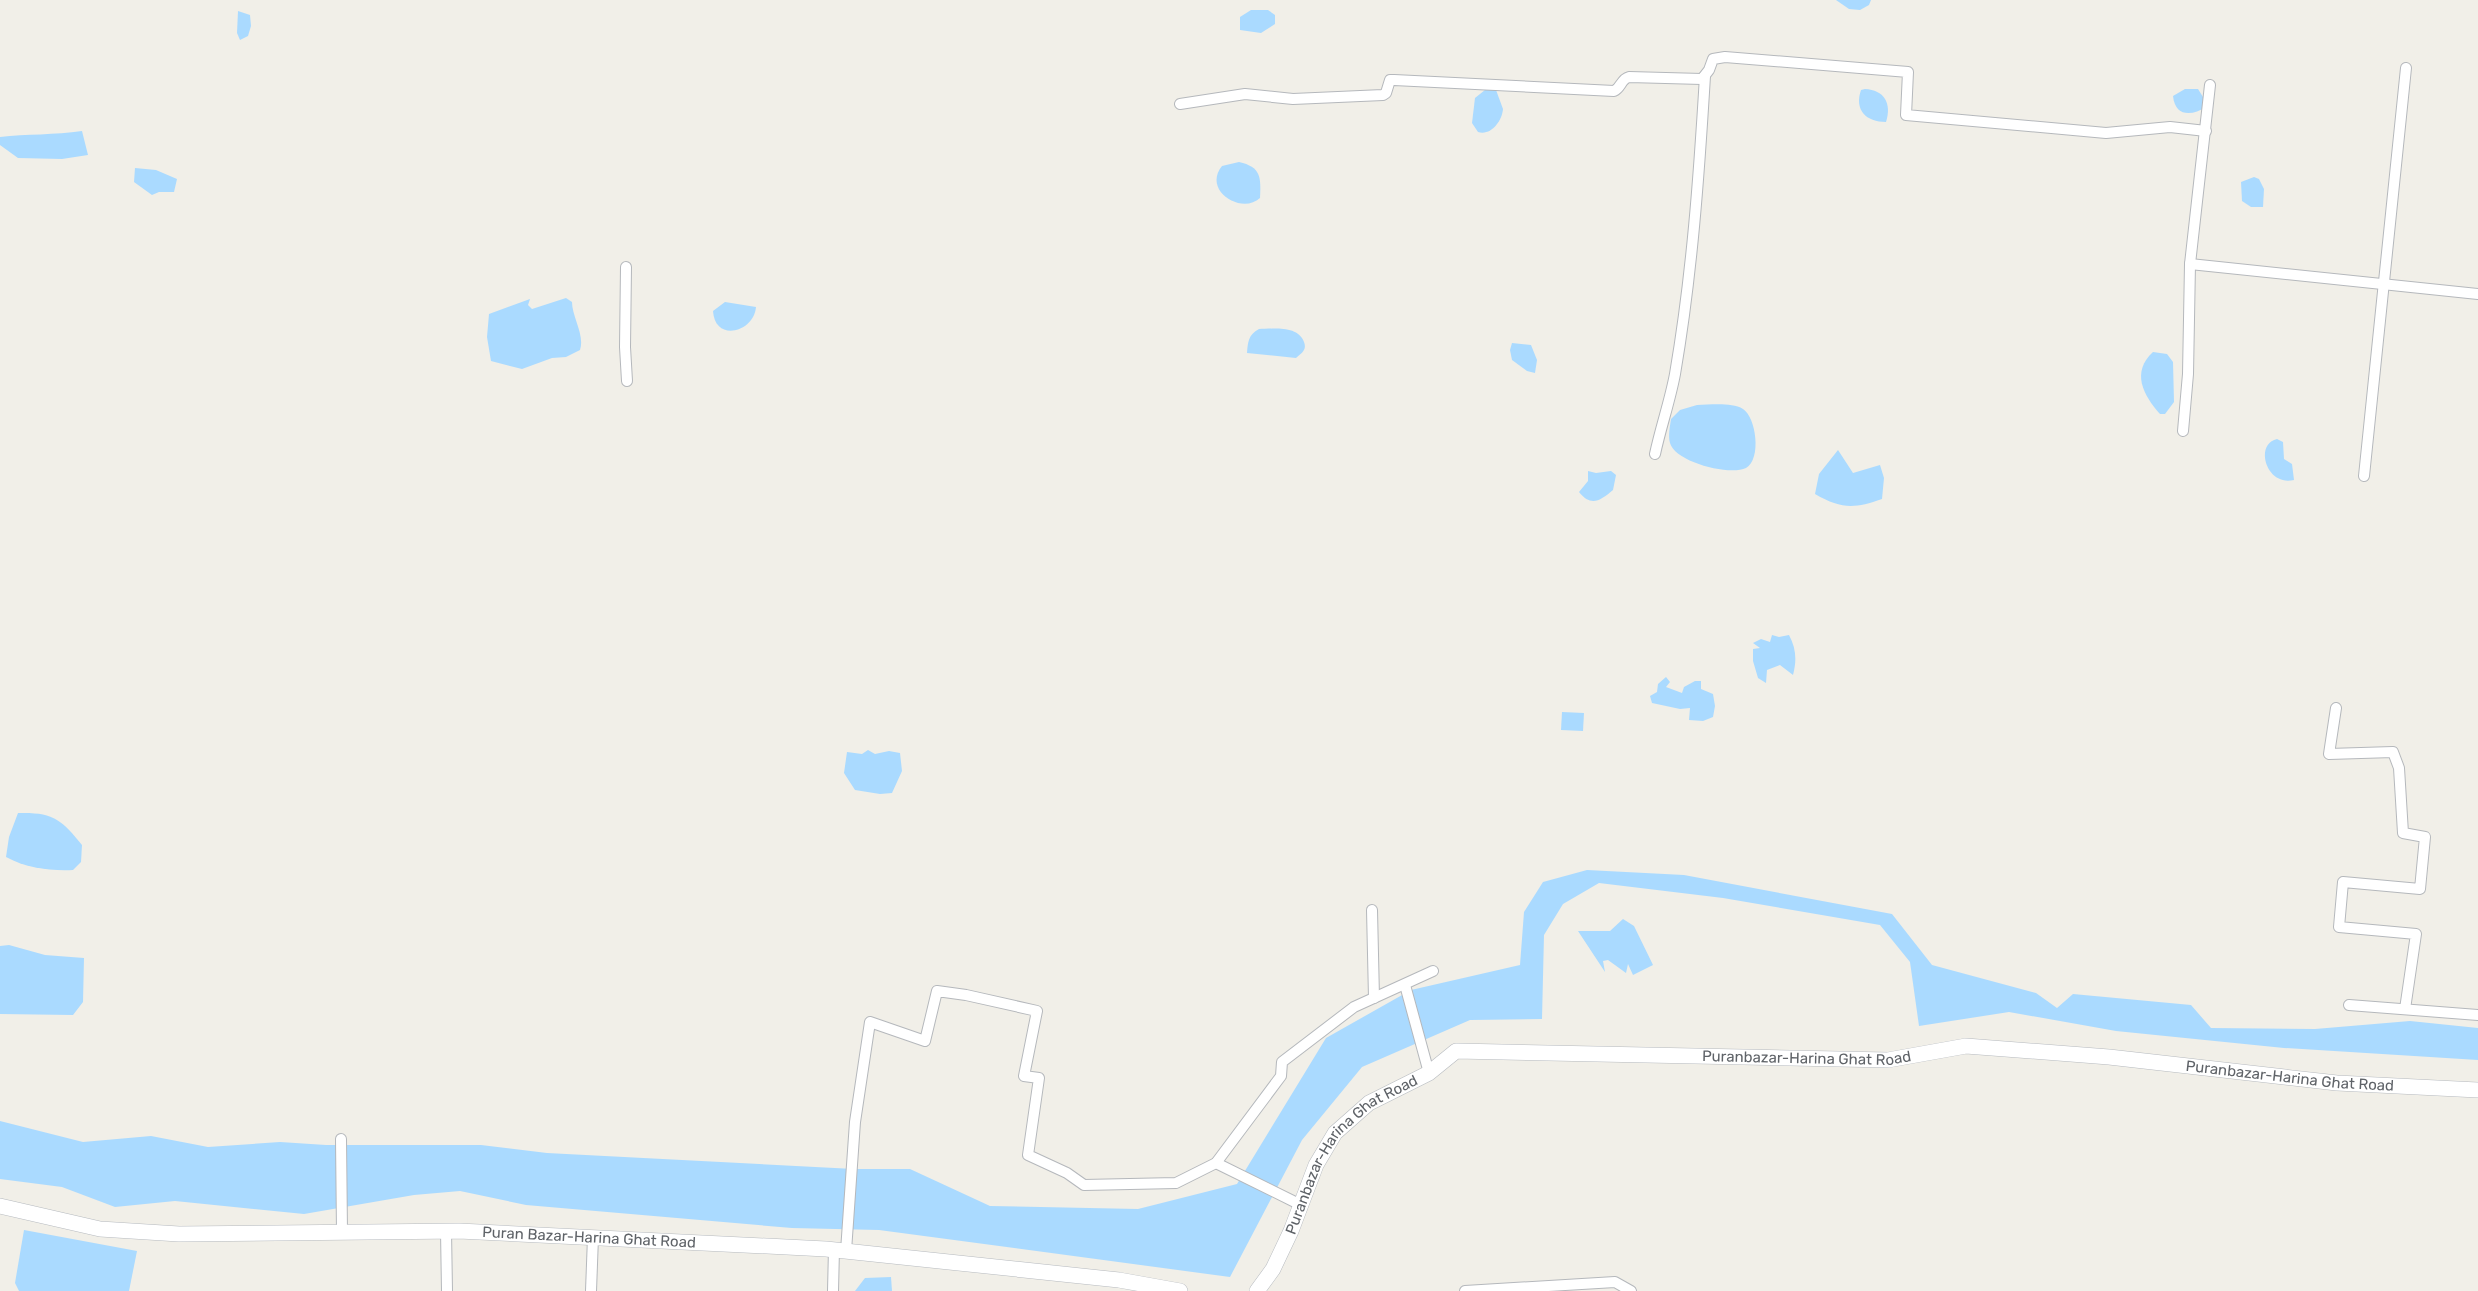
<svg xmlns="http://www.w3.org/2000/svg" width="2478" height="1291" viewBox="0 0 2478 1291" font-family="Rubik,sans-serif">
  <rect width="100%" height="100%" fill="#f1efe8"/>
  <g fill="#aadaff">
    <polygon points="1836,0 1871,0 1869,5 1860,10 1849,9"/>
    <polygon points="1251,10 1268,10 1275,15 1275,24 1261,33 1240,30 1240,17"/>
    <polygon points="238,11 250,15 251,26 248,36 240,40 237,33"/>
    <path d="M1865,89C1884,90 1892,103 1886,122C1866,122 1854,110 1861,90Z"/>
    <path d="M2185,89H2198L2203,97L2206,107C2192,116 2175,117 2173,96Z"/>
    <path d="M1485,90H1496L1503,109C1502,121 1491,136 1478,132L1472,123L1475,98Z"/>
    <path d="M82,131L88,155L62,159L18,158L0,145V137C26,134 55,135 82,131Z"/>
    <path d="M1239,162C1261,167 1261,177 1260,198C1242,215 1202,191 1222,166Z"/>
    <polygon points="135,168 156,170 177,179 174,192 159,192 152,195 134,182"/>
    <polygon points="2254,177 2259,179 2264,189 2263,207 2251,207 2242,201 2241,182"/>
    <path d="M566,298L572,302C572,317 585,335 580,350L566,357L552,358L522,369L491,361L487,337L489,314L530,299L528,305L532,309Z"/>
    <path d="M725,302L756,307C754,332 715,343 713,311Z"/>
    <path d="M1259,329C1272,329 1298,325 1304,342C1307,350 1302,353 1296,358L1247,353C1248,342 1248,335 1259,329Z"/>
    <polygon points="1512,343 1531,345 1537,360 1535,373 1527,371 1512,360 1510,350"/>
    <path d="M2153,352L2167,354L2173,362L2174,402L2165,414H2160C2143,395 2131,372 2153,352Z"/>
    <path d="M1697,405C1710,405 1731,402 1743,409C1756,417 1762,459 1746,468C1729,476 1675,462 1670,443C1668,436 1670,426 1671,419L1680,410Z"/>
    <path d="M2277,439L2283,442L2284,459L2292,464L2294,480C2266,487 2254,444 2277,439Z"/>
    <path d="M1838,450L1853,473L1880,465L1884,478L1882,499C1854,509 1841,509 1815,494L1819,474Z"/>
    <path d="M1588,471L1596,473L1611,471L1616,475L1613,490C1600,501 1591,507 1579,492L1588,481Z"/>
    <path d="M1772,635L1779,637L1789,635C1796,648 1797,660 1793,675L1780,665L1767,670L1766,683L1758,678L1753,661V649L1760,648L1753,643L1761,639L1770,642Z"/>
    <polygon points="1666,677 1670,682 1666,687 1682,693 1684,687 1695,681 1701,681 1701,689 1713,694 1715,706 1713,717 1703,721 1689,720 1690,708 1680,709 1652,703 1650,696 1657,692 1658,684"/>
    <polygon points="1562,712 1584,713 1583,731 1561,730"/>
    <polygon points="868,750 875,754 889,751 900,753 902,771 892,793 880,794 855,790 844,773 847,752 862,754"/>
    <path d="M18,813C53,812 61,819 82,845L81,862L73,870C50,871 26,868 6,857L9,837Z"/>
    <polygon points="1587,870 1684,875 1892,914 1932,965 2036,993 2057,1008 2073,994 2191,1005 2211,1028 2315,1029 2410,1021 2478,1028 2478,1060 2284,1048 2116,1031 2009,1012 1919,1026 1910,962 1880,925 1723,898 1599,883 1563,904 1544,935 1542,1019 1470,1020 1362,1067 1302,1140 1230,1277 879,1230 792,1228 526,1205 460,1191 414,1195 304,1214 175,1201 115,1207 62,1187 0,1179 0,1121 83,1142 151,1136 208,1147 280,1142 326,1145 481,1145 547,1153 854,1169 910,1169 990,1206 1138,1209 1237,1184 1326,1038 1411,990 1520,965 1524,912 1543,882"/>
    <polygon points="1623,919 1634,926 1653,965 1633,975 1628,964 1626,973 1608,960 1603,961 1605,972 1578,931 1610,931"/>
    <polygon points="9,945 45,955 84,958 83,1002 73,1015 0,1014 0,946"/>
    <polygon points="24,1230 137,1251 129,1291 19,1291 15,1283"/>
    <polygon points="891,1277 892,1291 855,1291 865,1278"/>
  </g>
  <g fill="none" stroke-linecap="round" stroke-linejoin="round">
    <defs>
      <g id="street">
        <path d="M1180,104L1245,94L1293,99L1383,95L1386,93L1390,80H1394L1614,91C1621,88 1621,79 1629,77L1702,79L1709,70L1713,59L1725,57L1908,72L1906,115L2106,133L2170,127L2206,131"/>
        <polyline points="2190,264 2478,294"/>
        <polyline points="626,267 625,347 627,381"/>
        <polyline points="2183,431 2188,374 2190,264 2210,85"/>
        <path d="M1655,454C1661,426 1670,401 1675,374C1692,275 1699,176 1705,76"/>
        <polyline points="2364,476 2406,68"/>
        <polyline points="2336,708 2329,754 2393,752 2399,768 2403,833 2425,837 2420,889 2343,882 2339,927 2416,934 2405,1009"/>
        <polyline points="1372,910 1374,998"/>
        <polyline points="1405,985 1429,1073"/>
        <polyline points="2349,1005 2478,1015"/>
        <polyline points="341,1139 342,1232"/>
        <polyline points="1216,1163 1301,1205"/>
        <polyline points="446,1231 447,1291"/>
        <polyline points="846,1251 855,1122 870,1022 925,1041 937,991 966,995 1037,1011 1024,1076 1039,1078 1028,1155 1067,1173 1084,1185 1176,1183 1216,1163 1281,1076 1282,1062 1354,1007 1433,971"/>
        <polyline points="591,1291 593,1237"/>
        <polyline points="833,1291 834,1249"/>
        <polyline points="1465,1291 1615,1282 1631,1291"/>
      </g>
      <g id="secondary">
        <path id="s1" d="M0,1206L100,1229L179,1234L459,1231L826,1249L1119,1280L1180,1291"/>
        <path id="s2" d="M1257,1291L1273,1269L1291,1231L1316,1165L1335,1133L1369,1103L1429,1073L1456,1051L1888,1060L1966,1046L2109,1057L2337,1083L2478,1090"/>
      </g>
    </defs>
    <use href="#street" stroke="#b5b8bc" stroke-width="12"/>
    <use href="#secondary" stroke="#b6babf" stroke-width="16"/>
    <use href="#street" stroke="#fff" stroke-width="10"/>
    <use href="#secondary" stroke="#fff" stroke-width="15"/>
  </g>
  <g text-anchor="middle" stroke-width="5" stroke-linejoin="round" paint-order="stroke">
    <g font-size="15" fill="#5f6368" stroke="#fff">
      <text dy="5" stroke="none"><textPath href="#s2" startOffset="675">Puranbazar-Harina Ghat Road</textPath></text>
      <text dy="5" stroke="none"><textPath href="#s2" startOffset="1161">Puranbazar-Harina Ghat Road</textPath></text>
      <text dy="5" stroke="none"><textPath href="#s2" startOffset="171">Puranbazar-Harina Ghat Road</textPath></text>
      <text dy="5" stroke="none"><textPath href="#s1" startOffset="592">Puran Bazar-Harina Ghat Road</textPath></text>
    </g>
  </g>
</svg>
